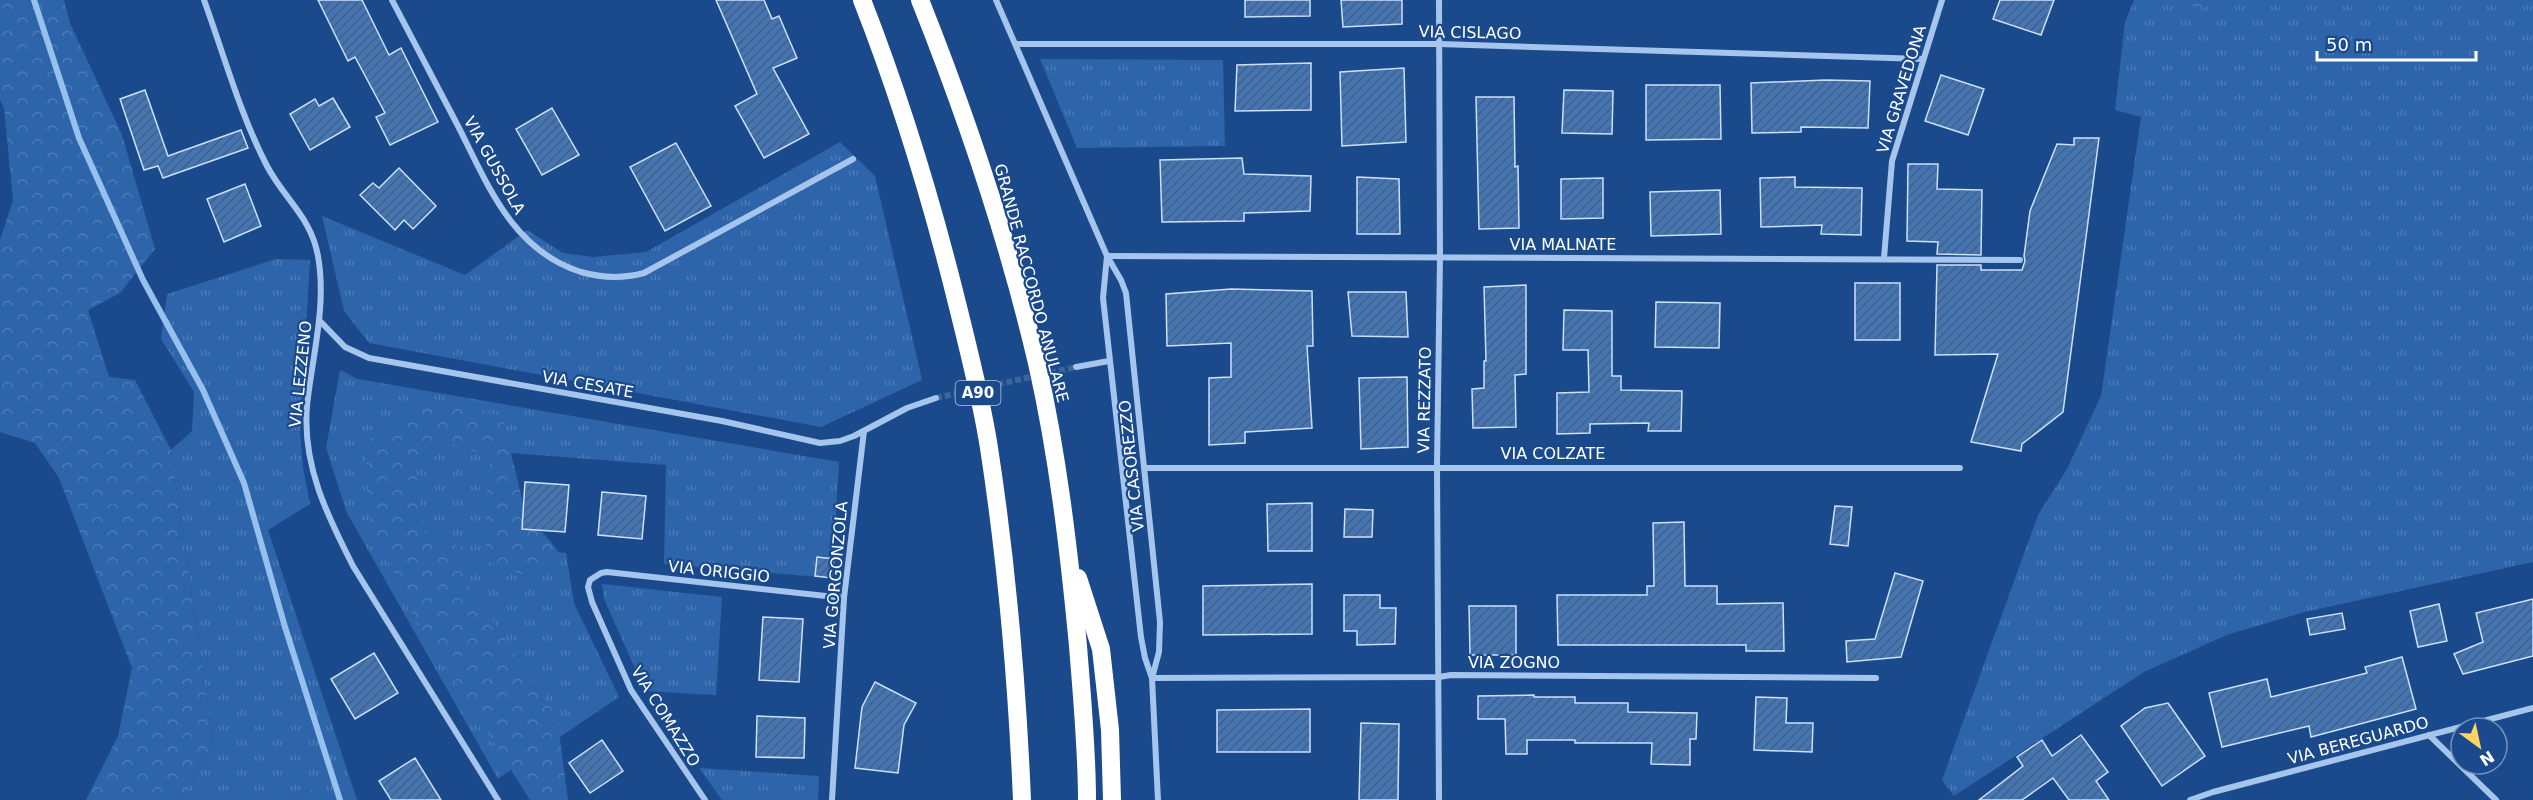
<svg xmlns="http://www.w3.org/2000/svg" width="2533" height="800" viewBox="0 0 2533 800" font-family="'DejaVu Sans',sans-serif">
  <defs>
    <pattern id="grass-tufts" width="24" height="20" patternUnits="userSpaceOnUse" patternTransform="scale(1.5)"><rect width="24" height="20" fill="#2d64aa"/><path d="M3 7l-1-3M5 7V3M7 7l1-3M15 17l-1-3M17 17v-4M19 17l1-3" fill="none" stroke="#4c7bb7"/></pattern>
    <pattern id="forest-crowns" width="20" height="18" patternUnits="userSpaceOnUse" patternTransform="scale(1.5)"><rect width="20" height="18" fill="#2d64aa"/><path d="M2 6a3 3 0 1 1 6 0M12 15a3 3 0 1 1 6 0" fill="none" stroke="#4c7bb7"/></pattern>
    <pattern id="building-hatch" width="6" height="6" patternUnits="userSpaceOnUse" patternTransform="scale(1.5)"><rect width="6" height="6" fill="#4374b4"/><path d="M-1 1l2-2M0 6l6-6M5 7l2-2" fill="none" stroke="#485e7b"/></pattern>
  </defs>
  <rect width="100%" height="100%" fill="#1a4a8b"/>
  <g fill="url(#grass-tufts)">
    <polygon points="2134,0 2533,0 2533,562 2305,612 2229,634 2144,672 1954,796 1942,780 2038,515 2067,469 2101,396 2141,117 2115,110 2125,22"/>
    <polygon points="1040,59 1223,60 1225,146 1077,148"/>
    <polygon points="840,142 875,176 922,380 821,427 369,343 344,311 322,216 465,275 527,230 563,253 593,257 646,252"/>
    <polygon points="276,259 310,260 300,432 303,467 310,504 268,530 357,800 341,800 308,789 291,800 181,800 213,743 171,450 192,431 194,392 161,339 167,294"/>
    <polygon points="340,370 358,379 839,462 832,578 664,564 666,465 499,452 495,546 566,553 574,603 619,697 498,779 347,513 326,448"/>
    <polygon points="602,584 722,597 716,695 645,691 604,599"/>
    <polygon points="699,768 819,776 818,800 722,800"/>
  </g>
  <g fill="url(#forest-crowns)">
    <polygon points="0,0 64,0 70,23 122,135 155,249 120,293 88,310 109,377 135,380 171,450 213,743 181,800 86,800 118,736 132,668 59,478 35,443 0,432 0,240 13,200 4,108 0,100"/>
    <polygon points="2191,0 2223,0 2195,11"/>
    <polygon points="435,399 502,416 525,511 558,551 527,576 486,561 486,500 490,456 438,439 414,461 427,543 464,546 468,585 557,716 568,800 530,800 416,620 371,524 364,442"/>
    <polygon points="308,789 341,800 291,800"/>
  </g>
  <g fill="none" stroke-linecap="round" stroke-linejoin="round">
    <polyline stroke="#98c0ef" stroke-width="6" points="34,0 79,138 143,280 203,390 244,483 285,627 340,800"/>
  </g>
  <g fill="url(#building-hatch)" stroke="#cbe0fa" stroke-width="1.5">
    <polygon points="318,0 362,0 389,55 401,48 438,122 390,145 376,117 385,113 355,57 348,61"/>
    <polygon points="716,0 764,0 772,19 779,16 797,58 773,68 809,134 764,158 735,106 757,94"/>
    <polygon points="1245,0 1310,0 1310,16 1245,17"/>
    <polygon points="1341,0 1402,0 1402,24 1343,27"/>
    <polygon points="2000,0 2054,0 2041,35 1993,19"/>
    <polygon points="1311,63 1311,110 1235,111 1237,65"/>
    <polygon points="1404,68 1406,142 1342,146 1340,72"/>
    <polygon points="1941,75 1984,89 1968,135 1925,121"/>
    <polygon points="1826,80 1870,81 1868,128 1801,127 1801,132 1752,133 1751,83"/>
    <polygon points="1646,85 1720,85 1721,139 1646,140"/>
    <polygon points="145,90 168,156 241,130 248,148 163,178 158,166 144,170 120,99"/>
    <polygon points="1564,90 1613,91 1612,134 1562,133"/>
    <polygon points="1476,97 1514,97 1515,167 1518,166 1519,228 1479,229"/>
    <polygon points="333,98 350,127 310,150 290,114 315,99 319,106"/>
    <polygon points="552,108 579,155 542,175 516,129"/>
    <polygon points="2074,138 2099,138 2063,412 2022,444 2021,451 1971,442 1998,354 1935,355 1937,265 1981,265 1981,270 2022,270 2025,261 2024,256 2030,211 2057,144 2074,145"/>
    <polygon points="676,143 711,206 665,231 630,167"/>
    <polygon points="1242,158 1244,174 1311,176 1310,211 1244,213 1244,221 1162,222 1160,160"/>
    <polygon points="1908,164 1938,164 1937,189 1982,190 1981,255 1937,254 1938,242 1907,241"/>
    <polygon points="399,168 436,206 413,229 404,220 395,230 360,195 373,183 379,188"/>
    <polygon points="1357,177 1399,179 1400,234 1357,234"/>
    <polygon points="1795,177 1795,187 1862,188 1861,235 1821,234 1822,225 1761,227 1760,178"/>
    <polygon points="1603,178 1603,218 1561,219 1561,179"/>
    <polygon points="245,184 261,226 224,242 207,199"/>
    <polygon points="1720,190 1721,234 1651,236 1650,192"/>
    <rect x="1855" y="283" width="45" height="57"/>
    <polygon points="1526,285 1526,374 1515,375 1516,427 1473,428 1472,389 1484,388 1484,361 1486,361 1484,287"/>
    <polygon points="1231,289 1312,291 1313,346 1307,346 1312,428 1245,432 1245,443 1209,445 1209,378 1231,377 1231,343 1167,346 1166,294"/>
    <polygon points="1348,292 1406,292 1408,337 1352,336"/>
    <polygon points="1656,302 1720,303 1719,348 1655,347"/>
    <polygon points="1564,310 1612,311 1612,376 1621,376 1621,390 1682,391 1681,431 1648,431 1649,423 1590,424 1590,433 1557,434 1557,393 1589,392 1588,350 1563,350"/>
    <polygon points="1407,377 1408,447 1361,449 1359,378"/>
    <polygon points="525,482 569,485 565,532 522,529"/>
    <polygon points="602,492 646,496 642,539 598,535"/>
    <polygon points="1312,503 1312,551 1268,551 1267,504"/>
    <polygon points="1835,506 1852,507 1848,546 1830,544"/>
    <polygon points="1345,509 1373,510 1372,537 1344,537"/>
    <polygon points="1684,522 1685,586 1717,586 1717,604 1783,603 1784,651 1746,651 1746,645 1558,645 1557,595 1647,595 1647,586 1654,586 1653,523"/>
    <polygon points="817,557 834,559 832,578 815,576"/>
    <polygon points="1895,573 1923,581 1901,657 1847,662 1846,641 1875,639"/>
    <polygon points="1312,584 1312,634 1203,635 1203,586"/>
    <polygon points="1344,595 1380,595 1380,608 1396,608 1395,644 1357,645 1357,631 1344,631"/>
    <polygon points="2533,599 2533,656 2463,674 2454,654 2483,642 2476,613"/>
    <polygon points="2439,604 2447,641 2418,647 2410,611"/>
    <polygon points="1469,606 1516,606 1516,655 1470,655"/>
    <polygon points="2342,613 2345,629 2310,635 2307,619"/>
    <polygon points="763,617 803,619 799,682 759,680"/>
    <polygon points="374,653 398,693 355,719 331,679"/>
    <polygon points="2402,657 2416,709 2311,737 2309,726 2222,747 2209,693 2267,679 2271,697 2367,673 2365,667"/>
    <polygon points="875,682 916,703 904,725 898,773 855,768 862,707"/>
    <polygon points="1534,695 1534,697 1575,697 1575,703 1628,703 1628,712 1697,713 1696,739 1690,739 1690,765 1651,764 1652,743 1575,743 1575,740 1527,740 1527,754 1506,754 1505,719 1478,719 1478,696"/>
    <polygon points="1756,697 1787,698 1786,723 1813,723 1812,752 1754,750"/>
    <polygon points="2168,703 2205,756 2162,786 2121,726 2145,708"/>
    <polygon points="1310,709 1310,752 1217,752 1217,710"/>
    <polygon points="757,716 805,718 804,758 756,757"/>
    <polygon points="1361,723 1399,724 1398,800 1359,800"/>
    <polygon points="2081,735 2108,772 2096,781 2109,800 2069,800 2053,778 2022,800 1979,800 2023,766 2017,757 2042,740 2052,756"/>
    <polygon points="602,740 623,771 590,793 569,763"/>
    <polygon points="415,758 441,800 391,800 379,781"/>
  </g>
  <g fill="none" stroke-linecap="round" stroke-linejoin="round">
    <polyline stroke="#3c659c" stroke-width="6" stroke-dasharray="6 3" stroke-linecap="butt" points="936,398 1076,367"/>
    <g stroke="#a5c5ed" stroke-width="6">
      <path d="M204,0C224,55 240,114 267,166C285,200 311,217 318,256C327,306 312,357 307,406C302,465 327,515 353,566L498,800"/>
      <path d="M392,0C414,42 436,84 458,126C488,185 512,250 581,272C602,278 622,279 644,273L853,159"/>
      <polyline points="996,0 1107,256 1121,280 1126,293 1160,622 1159,652 1152,678"/>
      <polyline points="1016,44 1439,44 1923,59"/>
      <polyline points="1107,256 2020,260"/>
      <polyline points="1107,256 1103,298 1141,637 1145,658 1152,678 1158,800"/>
      <polyline points="1884,258 1892,161 1942,0"/>
      <polyline points="319,320 345,347 369,358 722,421 820,443 840,441 854,436 907,408 936,398"/>
      <polyline points="1076,367 1109,361"/>
      <polyline points="1145,468 1960,468"/>
      <polyline points="1152,678 1439,677 1451,675 1876,678"/>
      <polyline points="2429,735 2496,800"/>
      <polyline points="705,800 631,690 592,602 588,587 590,580 601,573 607,572 844,598"/>
      <polyline points="832,800 844,598 864,431"/>
      <polyline points="1439,800 1437,466 1440,257 1439,0"/>
      <polyline points="2190,800 2213,792 2533,708"/>
    </g>
    <g stroke="#fff" stroke-width="18">
      <path d="M862,0C902,102 933,205 959,311C970,356 982,402 989,448C1007,565 1017,682 1022,800"/>
      <path d="M920,0C967,118 1008,239 1037,363C1058,456 1069,551 1078,646C1082,697 1087,749 1087,800"/>
      <polyline points="1078,578 1101,649 1110,730 1112,800"/>
    </g>
  </g>
  <g text-anchor="middle" stroke-width="4.5" stroke-linejoin="round" paint-order="stroke">
    <rect fill="#1a4a8b" stroke="#bac9dc" stroke-width="1.5" x="955.5" y="381" width="45" height="24" rx="4.5"/>
    <g font-size="15" font-weight="bold" fill="#fff">
      <text x="978" y="398">A90</text>
    </g>
    <g font-size="16" fill="#fff" stroke="#1a4a8b">
      <text transform="translate(1470 32) rotate(1)" y="6">VIA CISLAGO</text>
      <text transform="translate(1901 89) rotate(-73)" y="6">VIA GRAVEDONA</text>
      <text transform="translate(495 165) rotate(61)" y="6">VIA GUSSOLA</text>
      <text x="1563" y="250">VIA MALNATE</text>
      <text transform="translate(1032 283) rotate(75)" y="6">GRANDE RACCORDO ANULARE</text>
      <text transform="translate(300 374) rotate(-84)" y="6">VIA LEZZENO</text>
      <text transform="translate(588 384) rotate(10)" y="6">VIA CESATE</text>
      <text transform="translate(1424 400) rotate(-89)" y="6">VIA REZZATO</text>
      <text x="1553" y="459">VIA COLZATE</text>
      <text transform="translate(1131 466) rotate(-96)" y="6">VIA CASOREZZO</text>
      <text transform="translate(719 571) rotate(6)" y="6">VIA ORIGGIO</text>
      <text transform="translate(835 575) rotate(-85)" y="6">VIA GORGONZOLA</text>
      <text x="1514" y="668">VIA ZOGNO</text>
      <text transform="translate(666 716) rotate(58)" y="6">VIA COMAZZO</text>
      <text transform="translate(2358 740) rotate(-15)" y="6">VIA BEREGUARDO</text>
    </g>
  </g>
  <g transform="translate(2479 746) rotate(147)"><circle r="28" fill="#1a4a8b" stroke="#7692b9" stroke-width="1.5"/>
  <path d="M0-4.5L10 22L0 15L-10 22Z" fill="#ffd362"/>
  <text y="-9" font-size="16" font-weight="bold" text-anchor="middle" fill="#ffffff">N</text>
  </g>
  <path d="M2317 51v9h159v-9" fill="none" stroke="#ffffff" stroke-width="3"/>
  <text x="2326" y="51" font-size="18" fill="#ffffff" stroke="#1a4a8b" stroke-width="4.5" paint-order="stroke">50 m</text>
</svg>
